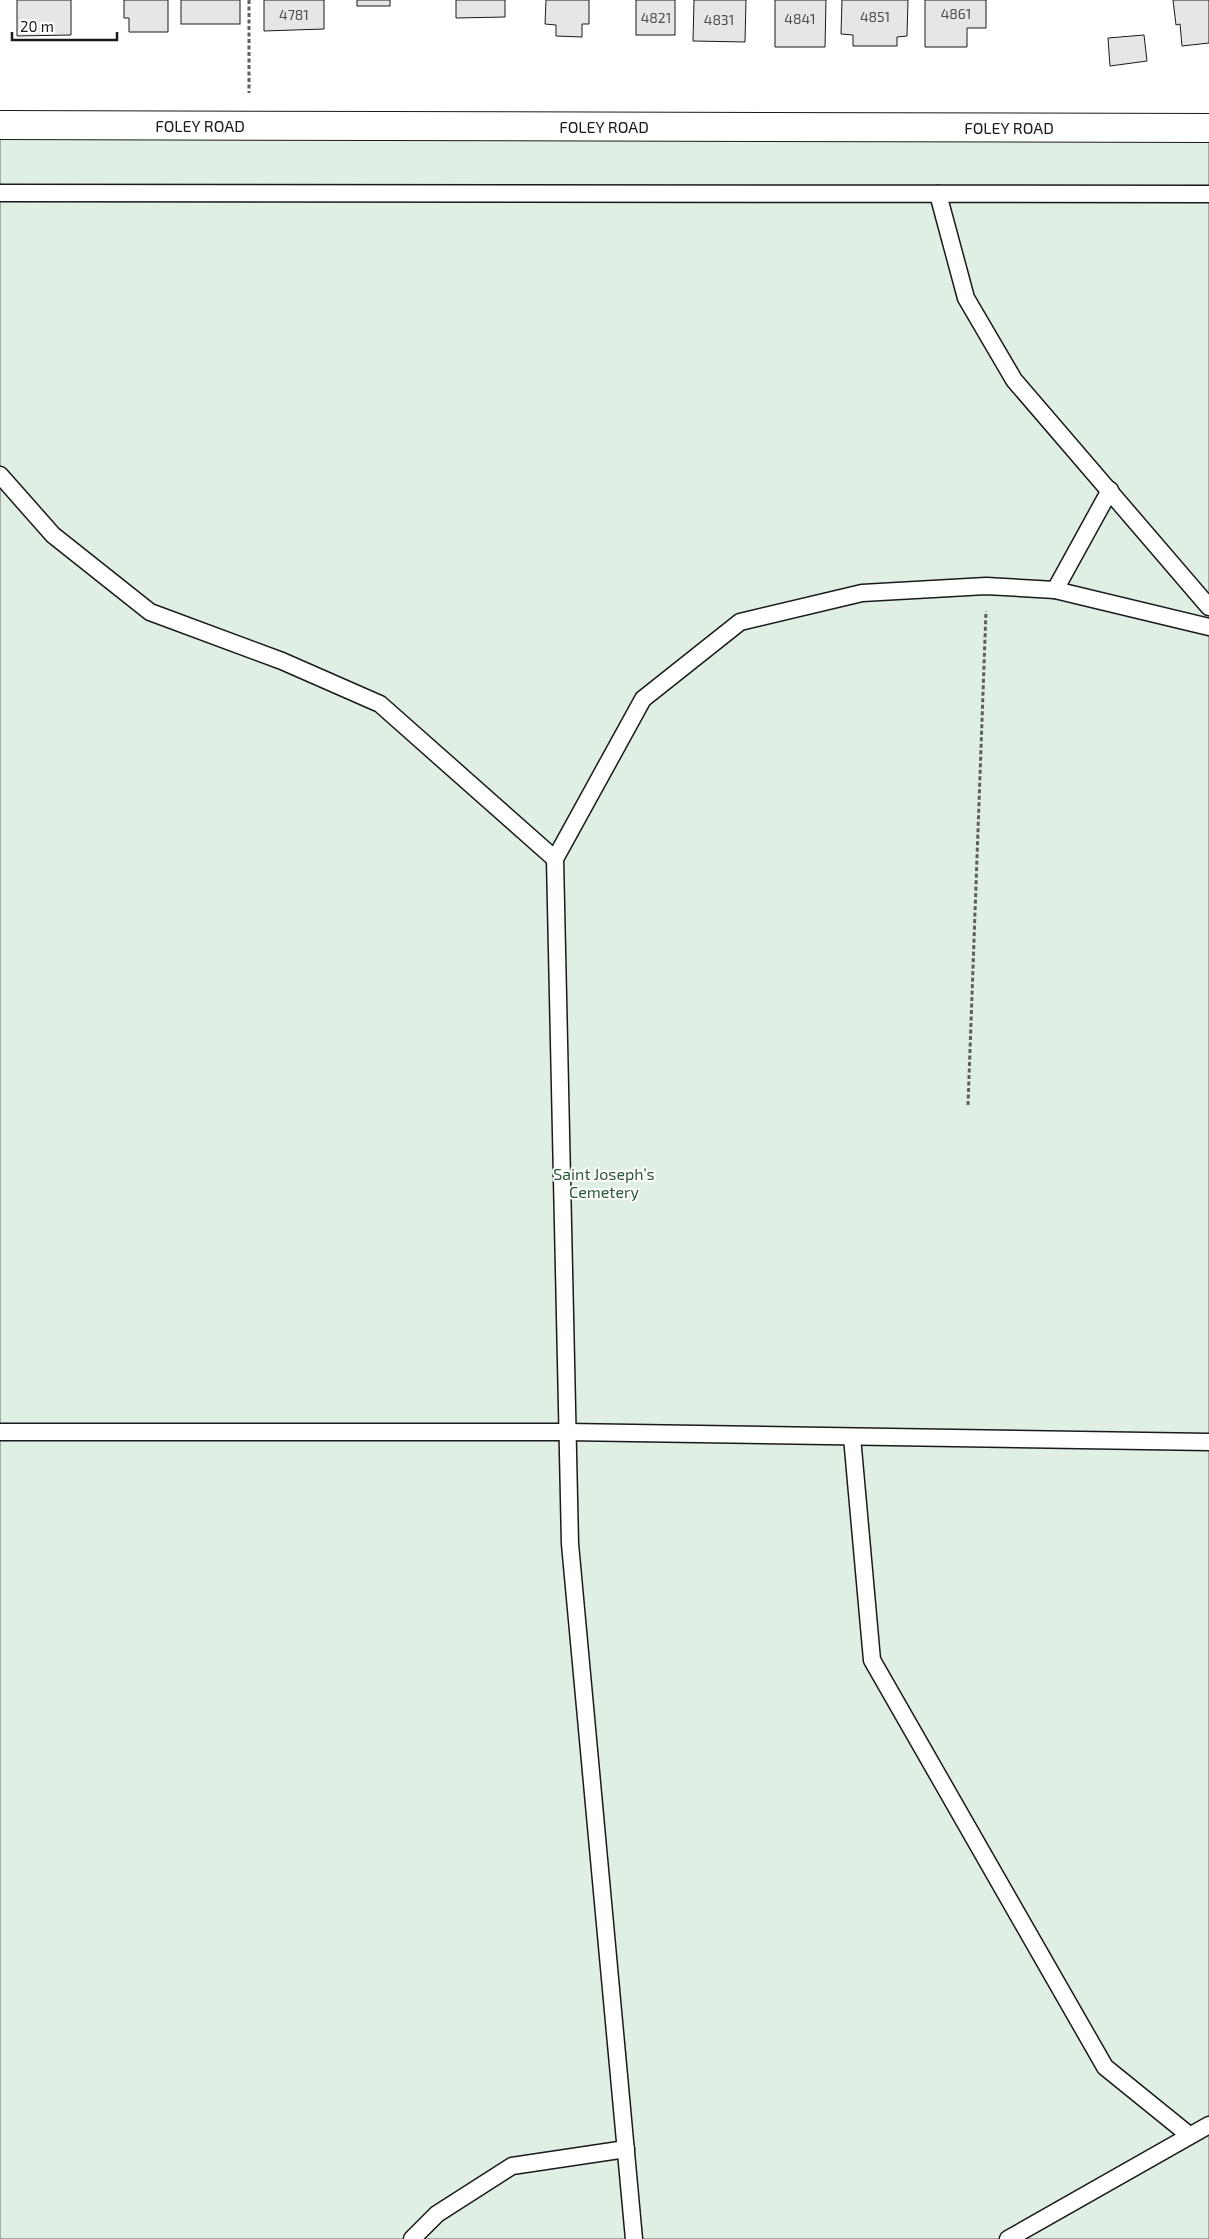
<svg xmlns="http://www.w3.org/2000/svg" width="1209" height="2239" viewBox="0 0 1209 2239" font-family="'Exo 2',sans-serif">
  <rect width="100%" height="100%" fill="#fff"/>
  <polygon fill="#e0efe3" stroke="#6a6a6a" points="0,125 1209,128 1209,2239 0,2239"/>
  <g fill="#e6e6e6" stroke="#1a1a1a">
    <polygon points="17,0 71,0 71,35 17,36"/>
    <polygon points="124,0 168,0 168,32 129,32 129,18 124,18"/>
    <rect x="181" y="0" width="59" height="24"/>
    <polygon points="264,0 324,0 324,29 264,31"/>
    <rect x="357" y="0" width="33" height="6"/>
    <polygon points="456,0 505,0 505,17 456,18"/>
    <polygon points="546,0 589,0 589,24 582,24 582,37 556,36 556,25 545,24"/>
    <rect x="636" y="0" width="39" height="35"/>
    <polygon points="694,0 746,0 745,42 693,41"/>
    <polygon points="775,0 826,0 825,47 775,47"/>
    <polygon points="842,0 908,0 907,36 897,37 897,46 853,46 853,35 841,34"/>
    <polygon points="925,0 986,0 986,28 967,28 967,47 925,47"/>
    <polygon points="1173,0 1209,0 1209,43 1182,46 1180,24 1176,25"/>
    <polygon points="1144,35 1147,61 1110,66 1108,38"/>
  </g>
  <g fill="none" stroke-linecap="round" stroke-linejoin="round">
    <defs>
      <g id="lane">
        <polyline points="0,193 1209,194"/>
        <polyline points="938,194 966,298 1014,380 1209,607"/>
        <polyline points="0,475 53,535 150,612 282,661 380,704 555,859"/>
        <polyline points="1055,590 1110,490"/>
        <polyline points="0,1432 567,1432 1209,1442"/>
        <polyline points="852,1437 872,1660 1105,2067 1189,2135"/>
        <polyline points="412,2239 437,2214 512,2166 626,2149"/>
        <polyline points="634,2239 570,1544 555,859 643,699 740,622 862,593 986,586 1055,590 1209,627"/>
        <polyline points="1008,2239 1209,2125"/>
      </g>
      <polyline id="secondary" points="0,125 1209,128"/>
    </defs>
    <use href="#lane" stroke="#1a1a1a" stroke-width="19"/>
    <use href="#secondary" stroke="#1a1a1a" stroke-width="30"/>
    <g stroke="#5f5f5f" stroke-width="3" stroke-dasharray="4 2.5" stroke-linecap="butt">
      <polyline points="249,0 249,93"/>
      <polyline points="968,1105 986,611"/>
    </g>
    <use href="#lane" stroke="#fff" stroke-width="16"/>
    <use href="#secondary" stroke="#fff" stroke-width="28"/>
  </g>
  <g text-anchor="middle" stroke-width="4" stroke-linejoin="round" paint-order="stroke">
    <g font-size="14" fill="#4d4d4d">
      <text x="956" y="19">4861</text>
      <text x="294" y="20">4781</text>
      <text x="875" y="22">4851</text>
      <text x="656" y="23">4821</text>
      <text x="800" y="24">4841</text>
      <text x="719" y="25">4831</text>
    </g>
    <g font-size="16" fill="#1a1a1a" stroke="#fff">
      <text x="200" y="132">FOLEY ROAD</text>
      <text x="604" y="133">FOLEY ROAD</text>
      <text x="1009" y="134">FOLEY ROAD</text>
    </g>
    <g font-size="16" fill="#2b5a34" stroke="#fff">
      <text x="604" y="1180">Saint Joseph’s<tspan x="604" dy="18">Cemetery</tspan></text>
    </g>
  </g>
  <path d="M12 32v8h105v-8" fill="none" stroke="#1a1a1a" stroke-width="2.5"/>
  <text x="20" y="32" font-size="15" fill="#1a1a1a" stroke="#ffffff" stroke-width="4" paint-order="stroke">20 m</text>
</svg>
